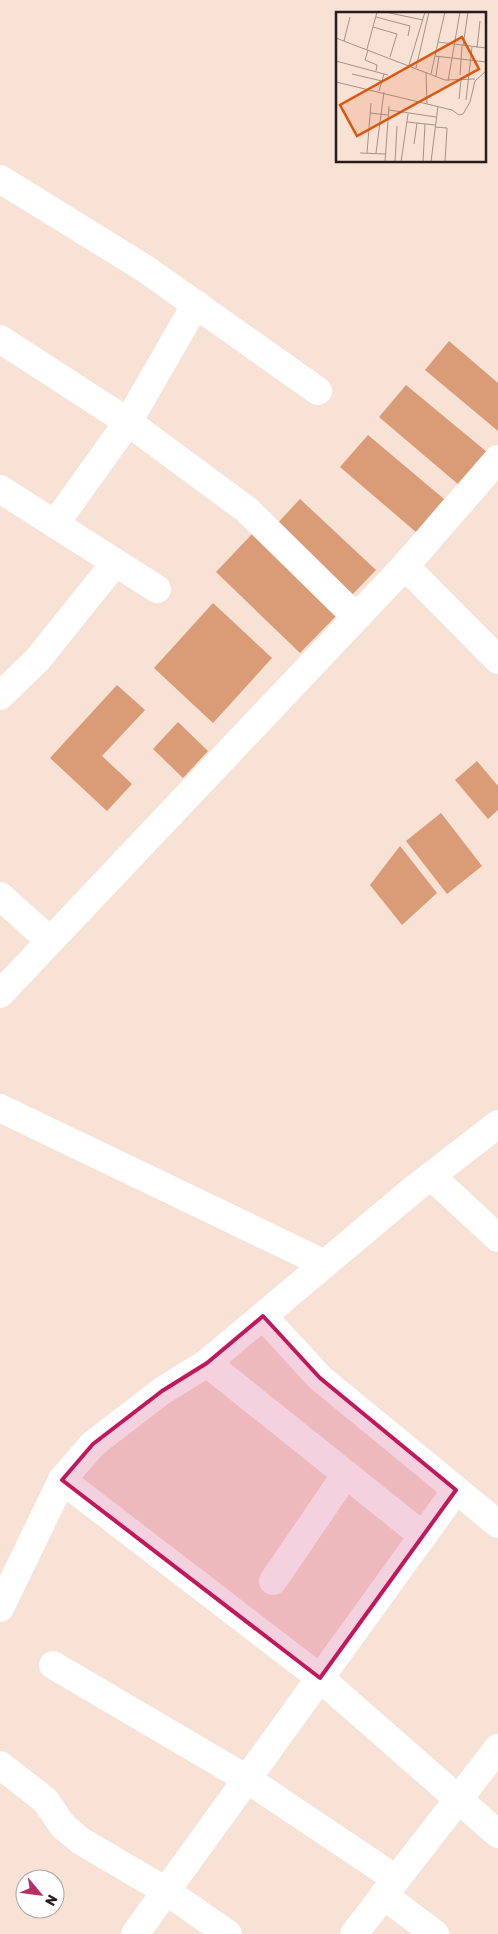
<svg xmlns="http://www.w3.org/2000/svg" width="498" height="1934" viewBox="0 0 498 1934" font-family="Rubik,sans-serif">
  <rect width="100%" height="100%" fill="#f8e1d5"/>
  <g fill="#da9b77">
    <polygon points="449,341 498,383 498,431 425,370"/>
    <polygon points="406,385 487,452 459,485 379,417"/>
    <polygon points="368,435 444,499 416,532 340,467"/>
    <polygon points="300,499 376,570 350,597 275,526"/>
    <polygon points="252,534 337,615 300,653 216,572"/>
    <polygon points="213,603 272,658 213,723 154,668"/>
    <polygon points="117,685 145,710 102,756 132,784 107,811 50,758"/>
    <polygon points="178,722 208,751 183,778 153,749"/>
    <polygon points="477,761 498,786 498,810 488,819 455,780"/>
    <polygon points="441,813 482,866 447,894 406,841"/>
    <polygon points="400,846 437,893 402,925 370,885"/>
  </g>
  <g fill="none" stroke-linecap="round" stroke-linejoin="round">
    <g stroke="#fff" stroke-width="28">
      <polyline points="0,179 144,268 318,391"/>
      <polyline points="0,339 128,422 247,510 356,617"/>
      <polyline points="0,489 157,589"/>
      <polyline points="55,524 128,422 196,304"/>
      <polyline points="405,566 498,660"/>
      <polyline points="0,696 38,659 115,563"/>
      <polyline points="0,896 50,941"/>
      <polyline points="0,994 405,566 498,459"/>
      <polyline points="0,1108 325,1264"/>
      <polyline points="431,1176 498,1238"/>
      <polyline points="263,1316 320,1378 498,1524"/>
      <polyline points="207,1363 423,1536"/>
      <polyline points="62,1480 320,1678 498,1834"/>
      <polyline points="273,1581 346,1474"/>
      <polyline points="0,1608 62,1480 93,1444 162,1391 207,1363 414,1189 498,1124"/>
      <polyline points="53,1665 247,1779 396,1879"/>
      <polyline points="0,1765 45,1800 63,1826 81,1841 166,1891 228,1934"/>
      <polyline points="383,1895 435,1934"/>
      <polyline points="135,1934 456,1490"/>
      <polyline points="354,1934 498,1748"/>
    </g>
  </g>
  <path fill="#c2185b" fill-opacity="0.2" stroke="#c2185b" stroke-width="4" stroke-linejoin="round" d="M263,1316L320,1378L456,1490L320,1678L62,1480L93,1444L162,1391L207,1363Z"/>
  <g transform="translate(336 12)">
    <rect width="150" height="150" fill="#f8e1d5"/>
    <path fill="none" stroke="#a4938a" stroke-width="1" d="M49,0L87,8M40,5L74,14L72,24M37,15L61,22L54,45M0,26L109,68L139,67M8,29L14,5M102,30L109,0M127,34L132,0M141,36L144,9M31,37L41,0M32,38L29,48L41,53L40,59M99,44L150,50M0,49L52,63M73,53L89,0M80,56L93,0M90,60L91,92M16,62L46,69M95,62L102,30L150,36M124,63L126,34M100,64L103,44M112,69L124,0M0,70L116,98L123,103L127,102L134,90L139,69L150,59M43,79L48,62M123,87L125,68M130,88L136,35M53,98L100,105M34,101L52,103M71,110L99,113M99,115L111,116L109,150M78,132L81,111M24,141L50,142M31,141L35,91M40,141L48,80M49,150L53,94M59,150L61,114M65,150L72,102M87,150L89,112M95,150L102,94"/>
    <path fill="#de560d" fill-opacity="0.15" stroke="#de560d" stroke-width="2.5" d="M126,25L143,57L21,124L4,93Z"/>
    <rect width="150" height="150" fill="none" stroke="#271e1a" stroke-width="2.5"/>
  </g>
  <g transform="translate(40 1894) rotate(119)"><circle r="24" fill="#ffffff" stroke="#a9a5a3"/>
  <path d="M0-4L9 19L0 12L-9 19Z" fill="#b82d66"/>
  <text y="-8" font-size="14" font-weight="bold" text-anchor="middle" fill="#271e1a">N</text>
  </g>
</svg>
